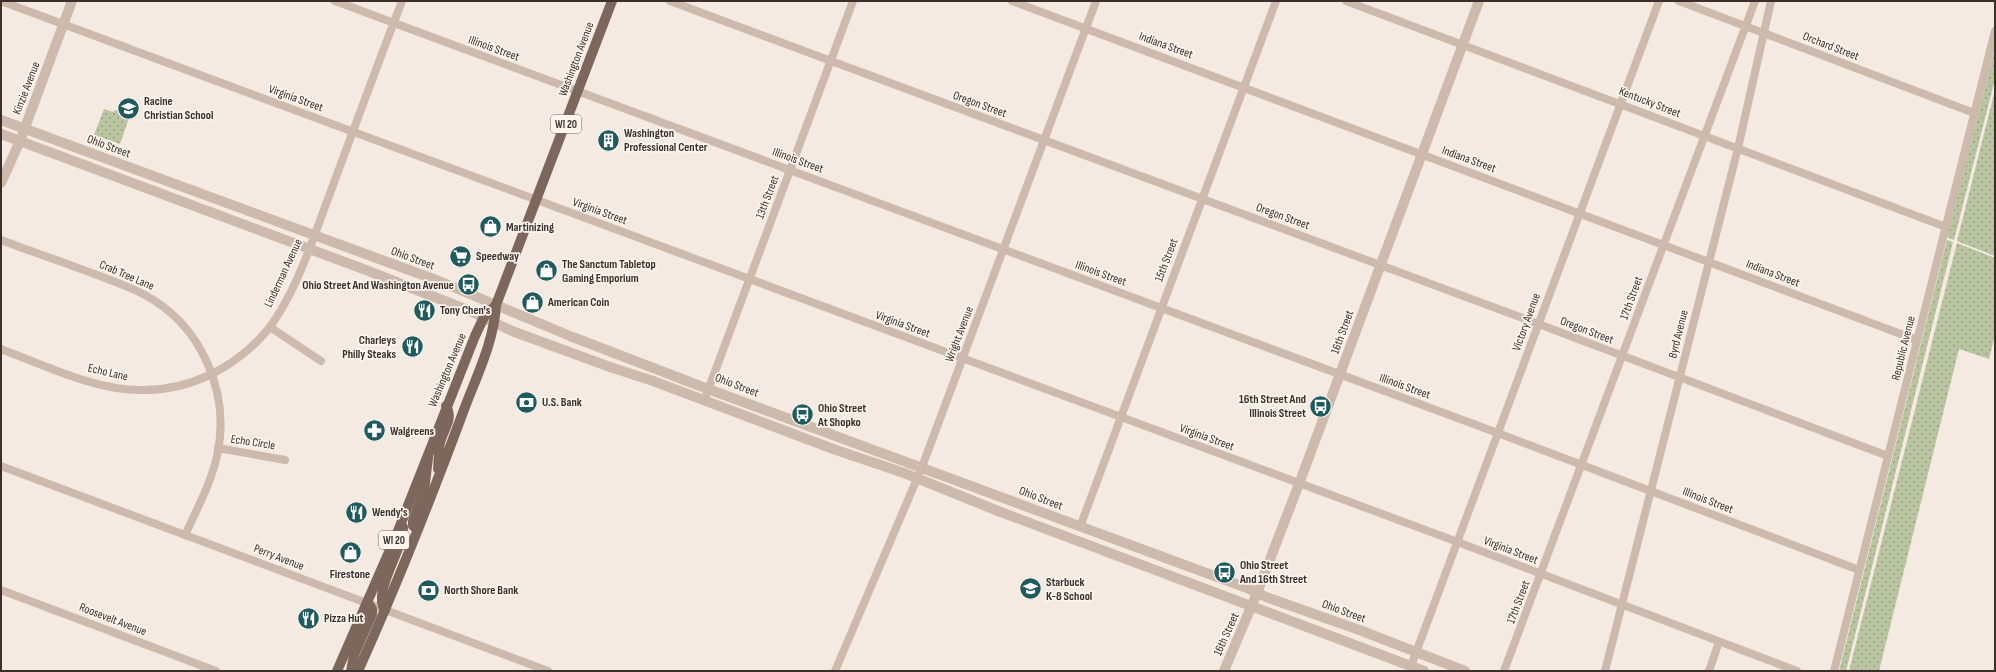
<svg xmlns="http://www.w3.org/2000/svg" width="1996" height="672" viewBox="0 0 1996 672" font-family="'Sofia Sans Condensed',sans-serif">
  <defs>
    <pattern id="grass-dots" width="8" height="8" patternUnits="userSpaceOnUse"><rect width="8" height="8" fill="#b9c4a0"/><path d="M2 2h.1M6 6h.1" fill="none" stroke="#98a083" stroke-width="1.8" stroke-linecap="round"/></pattern>
  </defs>
  <rect width="100%" height="100%" fill="#f4eae1"/>
  <g fill="url(#grass-dots)">
    <polygon points="1995,48 1995,79 1954,240 1947,237"/>
    <polygon points="1995,90 1995,256 1957,241"/>
    <polygon points="104,109 113,112 116,110 126,114 129,118 120,144 94,135"/>
    <polygon points="1947,240 1953,242 1846,671 1839,671"/>
    <polygon points="1957,243 1995,258 1995,335 1989,359 1959,349 1879,671 1849,671"/>
  </g>
  <g fill="none" stroke-linecap="round" stroke-linejoin="round">
    <g stroke="#cdbaac" stroke-width="8">
      <polyline points="1,1 1447,538 1797,671"/>
      <polyline points="335,1 1487,429 1859,570"/>
      <polyline points="670,1 1528,320 1888,456"/>
      <polyline points="1012,1 1917,340"/>
      <polyline points="1346,1 1946,227"/>
      <polyline points="1679,1 1974,113"/>
      <path d="M1,240C30,251 60,261 89,272C107,279 126,285 143,294C201,324 231,392 217,456C211,483 197,509 185,535"/>
      <polyline points="270,327 321,361"/>
      <path d="M1,349C44,365 94,390 141,390C188,391 233,369 264,334C294,299 313,239 329,196C353,131 377,66 402,1"/>
      <polyline points="704,401 853,1"/>
      <polyline points="218,448 285,460"/>
      <polyline points="1,466 548,671"/>
      <polyline points="1080,527 1276,1"/>
      <polyline points="1,590 216,671"/>
      <polyline points="1411,666 1659,1"/>
      <polyline points="835,671 922,467 1096,1"/>
      <polyline points="1504,671 1755,1"/>
      <polyline points="1605,671 1738,148 1771,1"/>
      <polyline points="1709,671 1719,642"/>
      <polyline points="1834,671 1995,31"/>
    </g>
    <g stroke="#cdbaac" stroke-width="10">
      <polyline points="1,120 439,281 570,336 708,389 1247,588 1266,597 1362,631 1465,671"/>
      <polyline points="1,134 366,270 470,311 512,331 610,367 653,381 836,450 904,473 998,511 1424,671"/>
      <polyline points="1,183 20,141 72,1"/>
      <polyline points="1224,671 1257,593 1299,484 1479,1"/>
    </g>
    <g stroke="#7d665c" stroke-width="10">
      <path d="M438,469C439,461 438,451 440,443C443,429 454,419 446,406"/>
      <polyline points="418,529 413,526 413,521 424,491 428,458"/>
      <path d="M385,610C372,591 403,551 403,527"/>
      <polyline points="337,671 396,536 475,336 484,317 496,305"/>
      <polyline points="351,671 354,655 372,614 372,609 368,603"/>
      <path d="M358,671C396,587 430,501 462,415C475,379 494,343 496,305L612,1"/>
    </g>
  </g>
  <defs>
    <symbol id="school-disc" viewBox="-11 -11 22 22"><circle r="9.5" fill="#1f5b5e" stroke="#fbf5ee"/><path d="M0-5L7-2L0 1L-7-2ZM-4 1L0 2.5L4 1V4Q0 6-4 4Z" fill="#fff"/></symbol>
    <symbol id="building-disc" viewBox="-11 -11 22 22"><circle r="9.5" fill="#1f5b5e" stroke="#fbf5ee"/><path d="M-4-6H4V6H1V3H-1V6H-4ZM-2.5-4.3h1.7v1.8h-1.7ZM.8-4.3h1.7v1.8H.8ZM-2.5-1h1.7V.8h-1.7ZM.8-1h1.7V.8H.8Z" fill="#fff"/></symbol>
    <symbol id="shop-disc" viewBox="-11 -11 22 22"><circle r="9.5" fill="#1f5b5e" stroke="#fbf5ee"/><path d="M-5-2.5h2.3a2.7 3.5 0 0 1 5.4 0H5L5.5 6h-11ZM-1.5-2.5h3a1.5 2.3 0 0 0-3 0Z" fill="#fff"/></symbol>
    <symbol id="supermarket-disc" viewBox="-11 -11 22 22"><circle r="9.5" fill="#1f5b5e" stroke="#fbf5ee"/><path d="M-6-5.5h2.5l.6 2H6L4.5 2H-2.5L-4.4-4H-6ZM-1.5 3.2a1.3 1.3 0 1 0 .1 0ZM3 3.2a1.3 1.3 0 1 0 .1 0Z" fill="#fff"/></symbol>
    <symbol id="bus-disc" viewBox="-11 -11 22 22"><circle r="9.5" fill="#1f5b5e" stroke="#fbf5ee"/><path d="M-5-6H5V4H4V6H2V4H-2V6H-4V4H-5ZM-3.5-4V0h7V-4ZM-3.5 1.2v1.5H-2V1.2ZM2 1.2v1.5H3.5V1.2Z" fill="#fff"/></symbol>
    <symbol id="restaurant-disc" viewBox="-11 -11 22 22"><circle r="9.5" fill="#1f5b5e" stroke="#fbf5ee"/><path d="M-5-6h1v4h1v-4h1v4h1v-4h1v5L-1.5 .5V6h-2V.5L-5-1ZM5-6V6H3V1.5H1.5Q1.5-4 5-6Z" fill="#fff"/></symbol>
    <symbol id="bank-disc" viewBox="-11 -11 22 22"><circle r="9.5" fill="#1f5b5e" stroke="#fbf5ee"/><path d="M-6-4H6V4H-6ZM0-2.3a2.3 2.3 0 1 0 0 4.6a2.3 2.3 0 1 0 0-4.6Z" fill="#fff"/></symbol>
    <symbol id="pharmacy-disc" viewBox="-11 -11 22 22"><circle r="9.5" fill="#1f5b5e" stroke="#fbf5ee"/><path d="M-2-6h4v4h4v4h-4v4h-4v-4h-4v-4h4Z" fill="#fff"/></symbol>
  </defs>
  <g fill-rule="evenodd">
    <use href="#school-disc" x="116" y="96" width="25" height="25"/>
    <use href="#building-disc" x="596" y="128" width="25" height="25"/>
    <use href="#shop-disc" x="478" y="214" width="25" height="25"/>
    <use href="#supermarket-disc" x="448" y="244" width="25" height="25"/>
    <use href="#shop-disc" x="534" y="258" width="25" height="25"/>
    <use href="#bus-disc" x="456" y="272" width="25" height="25"/>
    <use href="#shop-disc" x="520" y="290" width="25" height="25"/>
    <use href="#restaurant-disc" x="412" y="298" width="25" height="25"/>
    <use href="#restaurant-disc" x="400" y="334" width="25" height="25"/>
    <use href="#bank-disc" x="514" y="390" width="25" height="25"/>
    <use href="#bus-disc" x="1308" y="394" width="25" height="25"/>
    <use href="#bus-disc" x="790" y="402" width="25" height="25"/>
    <use href="#pharmacy-disc" x="362" y="418" width="25" height="25"/>
    <use href="#restaurant-disc" x="344" y="500" width="25" height="25"/>
    <use href="#shop-disc" x="338" y="540" width="25" height="25"/>
    <use href="#bus-disc" x="1212" y="560" width="25" height="25"/>
    <use href="#school-disc" x="1018" y="576" width="25" height="25"/>
    <use href="#bank-disc" x="416" y="578" width="25" height="25"/>
    <use href="#restaurant-disc" x="296" y="606" width="25" height="25"/>
  </g>
  <g text-anchor="middle" stroke-width="3.5" stroke-linejoin="round" paint-order="stroke">
    <g fill="#fbf5ee" stroke="#756a66" stroke-width="1">
      <rect x="551" y="115" width="30" height="18" rx="3"/>
      <rect x="379" y="531" width="30" height="18" rx="3"/>
    </g>
    <g font-size="11" font-weight="bold" fill="#3b2f2b">
      <text x="566" y="128">WI 20</text>
      <text x="394" y="544">WI 20</text>
    </g>
    <g font-size="12" fill="#3b2f2b" stroke="#fbf5ee">
      <text transform="translate(1166 45) rotate(20)" y="4">Indiana Street</text>
      <text transform="translate(1831 46) rotate(21)" y="4">Orchard Street</text>
      <text transform="translate(494 48) rotate(20)" y="4">Illinois Street</text>
      <text transform="translate(576 59) rotate(-69)" y="4">Washington Avenue</text>
      <text transform="translate(26 88) rotate(-69)" y="4">Kinzie Avenue</text>
      <text transform="translate(296 98) rotate(20)" y="4">Virginia Street</text>
      <text transform="translate(1650 102) rotate(21)" y="4">Kentucky Street</text>
      <text transform="translate(980 104) rotate(20)" y="4">Oregon Street</text>
      <text transform="translate(109 146) rotate(20)" y="4">Ohio Street</text>
      <text transform="translate(1469 159) rotate(20)" y="4">Indiana Street</text>
      <text transform="translate(798 160) rotate(20)" y="4">Illinois Street</text>
      <text transform="translate(767 197) rotate(-69)" y="4">13th Street</text>
      <text transform="translate(600 211) rotate(20)" y="4">Virginia Street</text>
      <text transform="translate(1283 216) rotate(20)" y="4">Oregon Street</text>
      <text transform="translate(413 258) rotate(20)" y="4">Ohio Street</text>
      <text transform="translate(1166 260) rotate(-69)" y="4">15th Street</text>
      <text transform="translate(283 273) rotate(-65)" y="4">Linderman Avenue</text>
      <text transform="translate(1101 273) rotate(20)" y="4">Illinois Street</text>
      <text transform="translate(1773 273) rotate(21)" y="4">Indiana Street</text>
      <text transform="translate(127 275) rotate(23)" y="4">Crab Tree Lane</text>
      <text transform="translate(1631 298) rotate(-70)" y="4">17th Street</text>
      <text transform="translate(1526 322) rotate(-70)" y="4">Victory Avenue</text>
      <text transform="translate(903 324) rotate(20)" y="4">Virginia Street</text>
      <text transform="translate(1587 330) rotate(21)" y="4">Oregon Street</text>
      <text transform="translate(1342 332) rotate(-70)" y="4">16th Street</text>
      <text transform="translate(959 334) rotate(-69)" y="4">Wright Avenue</text>
      <text transform="translate(1678 334) rotate(-76)" y="4">Byrd Avenue</text>
      <text transform="translate(1903 348) rotate(-76)" y="4">Republic Avenue</text>
      <text transform="translate(447 370) rotate(-67)" y="4">Washington Avenue</text>
      <text transform="translate(108 372) rotate(13)" y="4">Echo Lane</text>
      <text transform="translate(737 385) rotate(21)" y="4">Ohio Street</text>
      <text transform="translate(1405 386) rotate(20)" y="4">Illinois Street</text>
      <text transform="translate(1207 437) rotate(20)" y="4">Virginia Street</text>
      <text transform="translate(253 442) rotate(9)" y="4">Echo Circle</text>
      <text transform="translate(1041 498) rotate(21)" y="4">Ohio Street</text>
      <text transform="translate(1708 500) rotate(21)" y="4">Illinois Street</text>
      <text transform="translate(1511 550) rotate(21)" y="4">Virginia Street</text>
      <text transform="translate(279 557) rotate(21)" y="4">Perry Avenue</text>
      <text transform="translate(1518 602) rotate(-69)" y="4">17th Street</text>
      <text transform="translate(1344 611) rotate(20)" y="4">Ohio Street</text>
      <text transform="translate(113 619) rotate(21)" y="4">Roosevelt Avenue</text>
      <text transform="translate(1226 634) rotate(-66)" y="4">16th Street</text>
    </g>
    <g font-size="12" font-weight="bold" fill="#3b2f2b" stroke="#fbf5ee" text-anchor="start">
      <text x="144" y="105">Racine<tspan x="144" dy="14">Christian School</tspan></text>
      <text x="624" y="137">Washington<tspan x="624" dy="14">Professional Center</tspan></text>
      <text x="506" y="231">Martinizing</text>
      <text x="476" y="260">Speedway</text>
      <text x="562" y="268">The Sanctum Tabletop<tspan x="562" dy="14">Gaming Emporium</tspan></text>
      <text x="454" y="289" text-anchor="end">Ohio Street And Washington Avenue</text>
      <text x="548" y="306">American Coin</text>
      <text x="440" y="314">Tony Chen's</text>
      <text x="396" y="344" text-anchor="end">Charleys<tspan x="396" dy="14">Philly Steaks</tspan></text>
      <text x="1306" y="403" text-anchor="end">16th Street And<tspan x="1306" dy="14">Illinois Street</tspan></text>
      <text x="542" y="406">U.S. Bank</text>
      <text x="818" y="412">Ohio Street<tspan x="818" dy="14">At Shopko</tspan></text>
      <text x="390" y="435">Walgreens</text>
      <text x="372" y="516">Wendy's</text>
      <text x="1240" y="569">Ohio Street<tspan x="1240" dy="14">And 16th Street</tspan></text>
      <text x="350" y="578" text-anchor="middle">Firestone</text>
      <text x="1046" y="586">Starbuck<tspan x="1046" dy="14">K-8 School</tspan></text>
      <text x="444" y="594">North Shore Bank</text>
      <text x="324" y="622">Pizza Hut</text>
    </g>
  </g>
  <rect width="1996" height="672" fill="none" stroke="#3b2f2b" stroke-width="4"/>
</svg>
